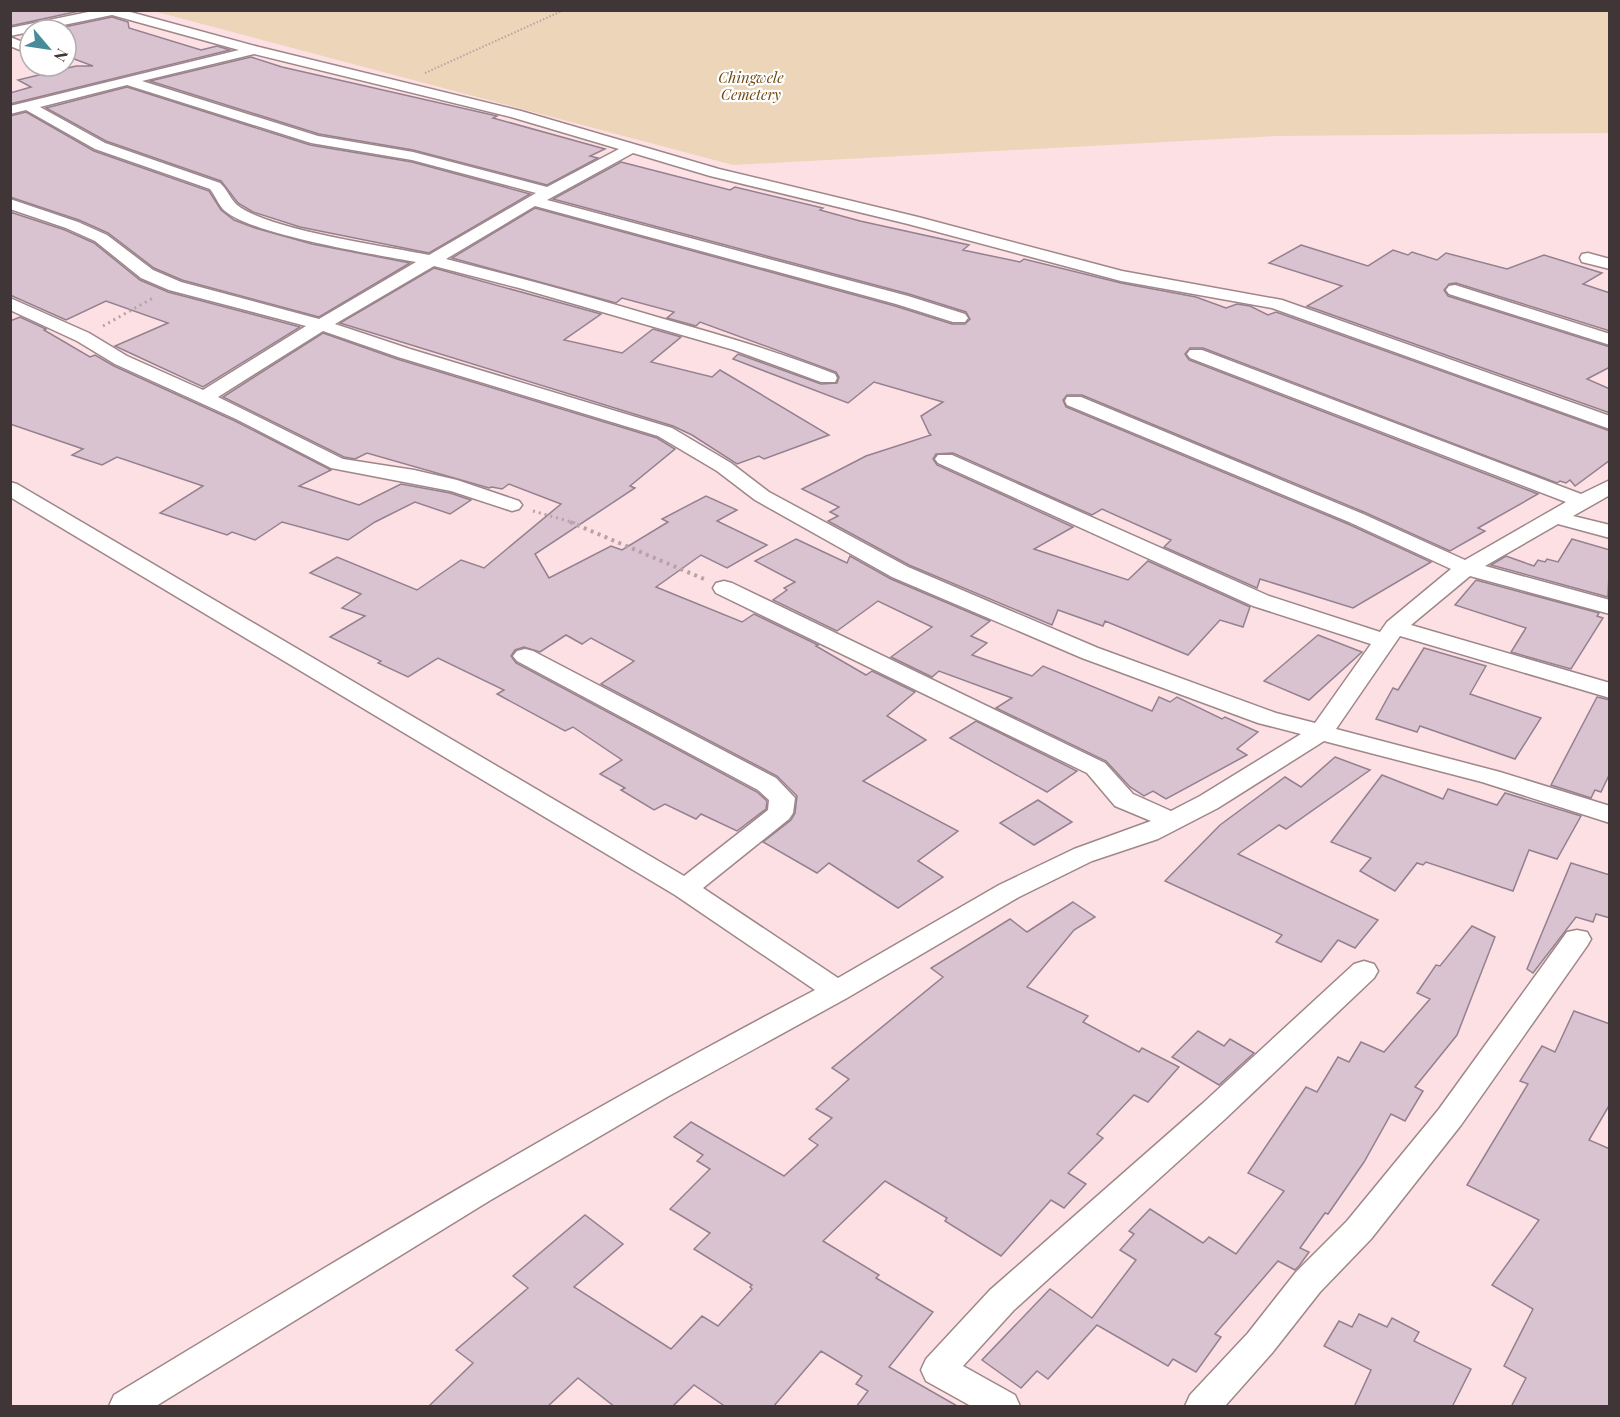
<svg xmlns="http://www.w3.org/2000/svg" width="1620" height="1417" viewBox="0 0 1620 1417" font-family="'Playfair Display',serif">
  <rect width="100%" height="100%" fill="#fce0e4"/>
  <polygon fill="#edd5b9" points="153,11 1609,11 1609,133 1277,136 733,165"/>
  <g fill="#d9c3d1" stroke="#94808e" stroke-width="1.5">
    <polygon points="10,10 84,10 10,26"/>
    <polygon points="112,17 128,22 129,28 201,50 217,46 230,50 10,104 10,93 31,87 18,80 76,66 93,66 66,56 66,30 50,30"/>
    <polygon points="251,57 282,67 497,116 493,118 605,149 590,156 598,158 547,185 413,150 319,134 150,81"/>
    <polygon points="127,87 310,145 412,162 530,194 429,253 300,227 253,212 238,203 221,181 106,141 46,108"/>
    <polygon points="26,112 94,151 209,191 221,210 234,220 255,228 312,244 410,263 319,317 182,280 154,268 108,233 79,220 10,197 10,116"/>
    <polygon points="621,162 730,190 735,187 823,208 820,210 860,221 969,245 963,250 1020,262 1024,259 1121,283 1196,297 1226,308 1237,304 1250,306 1268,315 1276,312 1610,431 1610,460 1575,486 1570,480 1566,483 1560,481 1557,483 1203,348 1190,348 1185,354 1189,360 1538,494 1478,528 1485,531 1450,551 1364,512 1082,395 1067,395 1063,400 1066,407 1348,524 1431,562 1353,608 1260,579 1257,588 1164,547 1171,540 1102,509 1092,515 953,453 936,454 933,459 937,465 1073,527 1034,549 1128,580 1148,561 1250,607 1243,627 1220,620 1188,655 1105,621 1103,626 1058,610 1052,625 909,565 828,521 838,516 830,512 839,507 802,489 866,456 931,435 929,433 921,416 943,402 874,382 848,403 733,359 738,354 821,384 837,383 839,377 836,372 700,322 696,326 667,318 674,312 622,298 616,303 452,258 535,208 895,306 952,324 965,324 970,319 966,312 909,294 553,199"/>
    <polygon points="10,212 65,230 94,243 140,280 168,292 300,327 203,387 115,346 168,323 106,301 66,320 10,295"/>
    <polygon points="1301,245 1368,266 1393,250 1408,255 1412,252 1437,260 1446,253 1507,269 1544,255 1602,273 1583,284 1610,293 1610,331 1456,283 1449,284 1444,290 1448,296 1610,347 1610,367 1587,379 1610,389 1610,413 1307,306 1342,286 1269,263"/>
    <polygon points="434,268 601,314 564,340 622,353 653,329 681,337 651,362 712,377 720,370 829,435 764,459 759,456 737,464 692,435 673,426 340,323"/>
    <polygon points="20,317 46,329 44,330 90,357 95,355 114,366 235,421 331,470 299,486 359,505 401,484 450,493 471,500 450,514 415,502 375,522 348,540 282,522 255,540 232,532 227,535 160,513 203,486 117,457 102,465 72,455 83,449 10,424 10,321"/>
    <polygon points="323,333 397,359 657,438 675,449 630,486 635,488 535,554 549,578 611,546 622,550 668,522 662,519 706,496 737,510 717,521 767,545 727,568 701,555 656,587 742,622 754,614 818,645 816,646 866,675 872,671 915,692 887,716 926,740 863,781 958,831 918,861 943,877 898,908 829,863 817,873 763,842 791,820 795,813 797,796 777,776 601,684 634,661 591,638 582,644 566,635 540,652 524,647 515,650 511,656 516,663 757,792 767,801 766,809 737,831 701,814 696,819 665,804 654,810 621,790 625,788 600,774 622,760 573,727 565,731 497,694 504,690 438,658 408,677 378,663 381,661 330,637 365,616 342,608 361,594 310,573 337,557 417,590 461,560 484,568 561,504 509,484 502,489 492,487 489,488 367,453 355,459 344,457 223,397"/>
    <polygon points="796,539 847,563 850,556 891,579 990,621 971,636 987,643 972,655 1032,676 1043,666 1152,711 1159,697 1170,702 1177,697 1222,719 1225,717 1258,732 1237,749 1247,755 1166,799 1153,791 1144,796 1130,787 1106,761 996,708 1012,698 939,671 932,677 891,657 932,627 878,601 837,631 773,600 787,590 784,588 795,582 755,561"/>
    <polygon points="1572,539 1610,550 1608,597 1491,565 1506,556 1534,566 1538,560 1545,562 1547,559 1558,562"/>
    <polygon points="1476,580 1599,613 1597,616 1603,618 1571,669 1511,652 1526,628 1455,605"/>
    <polygon points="1318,635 1362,652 1309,700 1264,681"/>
    <polygon points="1424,648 1486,666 1470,694 1541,718 1515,759 1420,726 1417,732 1376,719 1393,688 1398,690"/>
    <polygon points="1597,697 1610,700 1610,773 1601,792 1595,790 1591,798 1551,785"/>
    <polygon points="976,721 1077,771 1047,792 950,738"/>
    <polygon points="1335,757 1370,770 1286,829 1279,825 1238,854 1378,920 1355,948 1338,940 1321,962 1276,942 1282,935 1165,881 1220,825 1285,777 1301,787"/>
    <polygon points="1382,775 1443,799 1448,789 1497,805 1505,793 1581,816 1557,859 1529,850 1513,891 1426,862 1423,865 1417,863 1395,891 1360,871 1371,858 1331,842"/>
    <polygon points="1038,800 1072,822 1034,845 1000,823"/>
    <polygon points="1571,863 1610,875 1610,918 1596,914 1593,922 1576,917 1533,973 1527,969"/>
    <polygon points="1073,902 1095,917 1074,930 1027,987 1088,1016 1083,1022 1139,1052 1142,1048 1179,1067 1148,1102 1134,1095 1097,1134 1103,1138 1068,1173 1086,1184 1064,1208 1051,1200 1001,1256 945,1221 947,1218 885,1181 823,1241 879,1275 876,1278 933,1312 889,1367 959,1407 856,1407 868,1391 856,1384 862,1376 821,1351 773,1407 726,1407 694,1385 672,1407 615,1407 578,1378 547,1407 428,1407 473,1363 456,1350 528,1288 513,1276 585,1215 623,1244 574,1287 671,1349 702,1316 718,1326 752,1289 750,1287 752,1285 694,1249 710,1233 670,1209 710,1169 697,1161 703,1155 674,1137 691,1122 784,1176 818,1145 809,1139 832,1118 816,1109 849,1079 832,1068 943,977 931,968 1010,919 1027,932"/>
    <polygon points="1472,926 1495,937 1457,1035 1415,1087 1423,1091 1405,1121 1391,1114 1364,1162 1328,1214 1325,1213 1300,1248 1309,1252 1299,1266 1295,1270 1278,1261 1215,1334 1221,1337 1196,1372 1173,1359 1168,1366 1097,1325 1048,1379 1037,1371 1021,1388 982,1360 1050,1289 1092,1318 1136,1260 1120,1250 1134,1234 1129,1231 1150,1209 1203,1243 1209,1237 1236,1254 1284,1191 1248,1173 1306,1087 1317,1092 1338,1057 1349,1062 1361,1042 1384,1052 1430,999 1417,993 1436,965 1440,966"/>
    <polygon points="1574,1011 1610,1024 1610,1104 1589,1140 1610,1149 1610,1407 1511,1407 1526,1378 1504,1366 1533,1309 1492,1285 1539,1220 1467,1185 1528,1084 1520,1081 1542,1046 1555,1052"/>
    <polygon points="1198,1031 1224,1046 1230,1039 1254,1053 1219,1085 1172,1057"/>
    <polygon points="1359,1314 1387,1327 1392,1318 1419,1332 1414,1341 1471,1369 1452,1407 1354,1407 1371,1370 1324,1346 1339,1321 1352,1327"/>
  </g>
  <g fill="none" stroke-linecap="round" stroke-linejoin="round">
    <defs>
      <g id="minor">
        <path d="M98,10H123L259,47L521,111L719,169L918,217L1122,271L1282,300L1610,416V429L1272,308L1121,281L908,224L710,176L633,153L547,200L908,296L965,314L968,318L965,322H953L896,304L535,206L446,259C517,277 587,296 657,317C717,334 776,351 835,374L837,378L835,382H821L734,350L519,288L434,266L335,324L410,349L672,428L731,463L769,492L908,567L1098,648L1276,713L1315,723L1371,644L1253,606L938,463L935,459L938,455H952L1269,596L1380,632L1387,622L1451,569L1349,522L1067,405L1065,401L1067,397H1081L1363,514L1465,560L1566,502L1190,358L1187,354L1190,350H1202L1581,494L1610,480V495L1573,516L1610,525V538L1558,524L1485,566L1610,600V614L1470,576L1411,625L1610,683V698L1400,636L1336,729L1500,772L1610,806V823L1482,782L1324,741L1218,808L1158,839L1092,861L1019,897L847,998L667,1097L489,1201L156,1406H109L114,1395C345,1255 576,1115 815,990L675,895L10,497V482L17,484L684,876L768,810L769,800L758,790L517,661L513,656L517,651L525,649L533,651L776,778L795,798L793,813L789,819L703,888L838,978L999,885L1074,849L1151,821L1115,806L1087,773L716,593L713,588L716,583L724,581L732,583L1105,763L1133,794L1171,811L1200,796L1301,734L1258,723L1082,658L892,577L755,500L717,471L658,436L398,357L323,331L218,397L343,459L414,470L457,480L519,501L522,505L519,509L512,511L451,491L331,468L236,419L115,364L77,341L10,310V298L89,333L127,356L203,390L306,326L169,290L141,278L95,241L66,228L10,209V199L78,222L107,235L153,270L181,282L319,319L416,262C378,255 244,234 222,208C217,202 215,195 210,189L95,149L26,110L10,114V106L239,50L112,15L10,36V28ZM254,54L511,117L619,149L547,187L413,152L318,136L142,81ZM127,85L311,143L412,160L536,193L429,255C385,246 268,230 237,205C231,200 227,189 220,183L105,143L40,107Z"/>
        <polygon points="10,37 30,45 30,54 10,46"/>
        <polygon points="1588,253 1610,259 1610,269 1582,262 1580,258 1582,254"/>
        <polygon points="1455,285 1610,334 1610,345 1449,294 1446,290 1449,286"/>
        <polygon points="1577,930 1587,932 1591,939 1587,946 1461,1125 1371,1239 1320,1292 1272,1353 1225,1406 1185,1406 1190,1395 1248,1333 1296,1272 1347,1221 1439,1109 1567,932"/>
        <polygon points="1364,961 1374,964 1378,971 1374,978 1224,1120 1014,1310 963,1366 1015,1395 1020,1406 971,1406 926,1381 921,1370 926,1359 990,1290 1202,1104 1354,964"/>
      </g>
    </defs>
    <use href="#minor" stroke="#9f8689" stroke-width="3"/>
    <polyline stroke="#b8a2a6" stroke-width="2" stroke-dasharray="1.5 2" stroke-linecap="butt" points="425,73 564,10"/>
    <g stroke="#b8a2a6" stroke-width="3" stroke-dasharray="2 4" stroke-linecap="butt">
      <polyline points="103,326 153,298"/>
      <polyline points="533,511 575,523"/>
    </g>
    <polyline stroke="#b8a2a6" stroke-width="4" stroke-dasharray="3 4.5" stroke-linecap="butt" points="570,522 704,579"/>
    <use href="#minor" fill="#fff" fill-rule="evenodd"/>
  </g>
  <g text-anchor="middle" stroke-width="4.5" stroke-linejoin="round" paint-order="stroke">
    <g font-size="15" font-style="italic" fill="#6e4913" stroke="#fff">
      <text x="751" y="83">Chingwele<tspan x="751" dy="17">Cemetery</tspan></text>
    </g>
  </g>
  <rect width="1620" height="1417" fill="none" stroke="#403537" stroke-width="24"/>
  <g transform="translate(48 48) rotate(119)"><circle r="28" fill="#ffffff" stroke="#b3aeaf" stroke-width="1.5"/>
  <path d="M0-4.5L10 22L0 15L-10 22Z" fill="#488b9a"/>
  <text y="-9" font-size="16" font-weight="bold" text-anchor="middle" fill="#403537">N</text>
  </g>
</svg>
